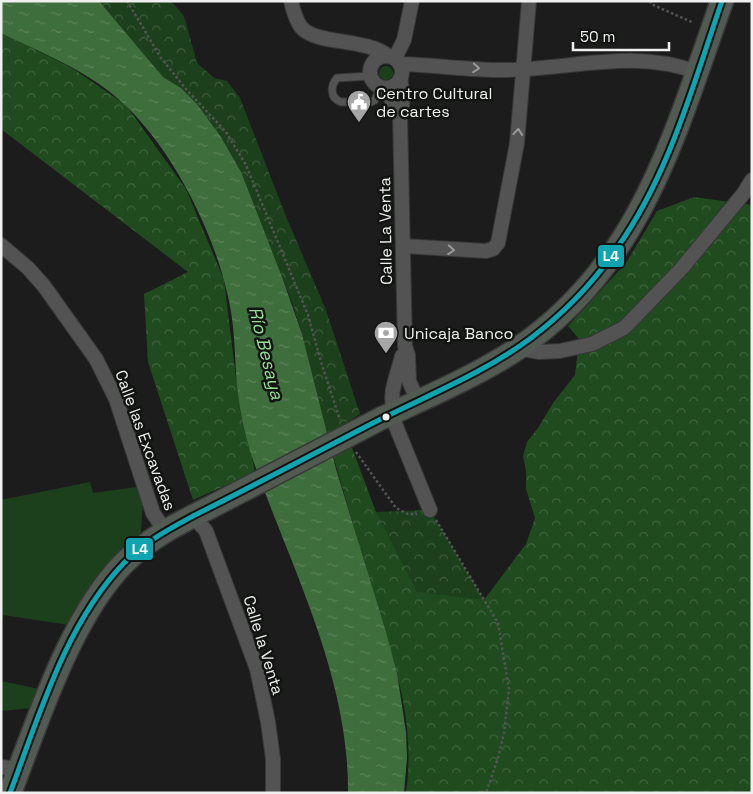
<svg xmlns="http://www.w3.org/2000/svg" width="753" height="794" viewBox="0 0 753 794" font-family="'Space Grotesk',sans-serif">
  <defs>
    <pattern id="forest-crowns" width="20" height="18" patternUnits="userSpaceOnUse" patternTransform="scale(1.25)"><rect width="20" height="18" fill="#1f4b1e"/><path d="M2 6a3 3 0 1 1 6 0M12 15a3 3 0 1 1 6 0" fill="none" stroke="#40653f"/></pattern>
    <pattern id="park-crowns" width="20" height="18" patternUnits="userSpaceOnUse" patternTransform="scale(1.25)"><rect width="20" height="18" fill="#1d401c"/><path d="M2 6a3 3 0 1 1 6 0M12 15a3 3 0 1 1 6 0" fill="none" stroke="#3e5c3d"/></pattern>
    <pattern id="water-ripples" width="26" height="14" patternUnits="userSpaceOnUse" patternTransform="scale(1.25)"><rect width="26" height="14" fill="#3f6e3d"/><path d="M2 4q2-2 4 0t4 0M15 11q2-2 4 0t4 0" fill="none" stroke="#5b8359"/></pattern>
  </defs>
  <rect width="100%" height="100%" fill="#1c1c1c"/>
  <g fill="#1d401c">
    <circle cx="386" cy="73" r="7"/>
    <polygon points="90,482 93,493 137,487 143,502 141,532 88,589 69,625 3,615 1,627 1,500"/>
    <polygon points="1,681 39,689 31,708 1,711"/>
  </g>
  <g fill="url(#forest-crowns)">
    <polygon points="1,32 72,68 126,105 186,189 224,280 236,378 255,472 193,500 148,362 144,294 188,272 1,129"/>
    <path d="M694,197L752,205V793H406C416,722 395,665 375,599C361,550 346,501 332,452L351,445L376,512L484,600L526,544L535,518L526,489V471L523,456L527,442L538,428L553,403L575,375L579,339L568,326L626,263L657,211Z"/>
  </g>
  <g fill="url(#park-crowns)">
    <polygon points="99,1 171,1 184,16 197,63 214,78 227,81 240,98 287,219 326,310 360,414 327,435 302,334 292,302 237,165 221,137 197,104 181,88 163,77"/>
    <polygon points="430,510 484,600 417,592 376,512"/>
  </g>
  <path fill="url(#water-ripples)" d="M1,1H99L163,77L181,88L197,104L221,137L241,172L282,277L302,334L336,469L386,632L397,673L406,732L407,758L404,793H348C349,675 291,568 253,460C245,436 240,411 237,386C235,362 235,336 231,312C219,238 169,138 110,92C78,67 38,51 1,33Z"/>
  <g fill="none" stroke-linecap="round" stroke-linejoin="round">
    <defs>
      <path id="service" d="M370,76L337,78C330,86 330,98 341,102H371L375,100L380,87"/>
      <g id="minor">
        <path d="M291,1C293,10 296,20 301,27C315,45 367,38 388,56"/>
        <circle cx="386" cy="72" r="16"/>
        <polyline points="395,58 404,40 412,1"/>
        <path d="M400,64C434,65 469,70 503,70C569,70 632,48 697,72"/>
        <path d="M400,79C403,92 404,102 400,115L405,346L408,355L409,381L418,401"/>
        <polyline points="385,88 400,115"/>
        <polyline points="1,245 28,268 44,286 96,359 116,399 153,513 165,531"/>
        <polyline points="403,246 486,251 493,249 498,243 517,143 529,1"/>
        <polyline points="517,348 539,352 560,351 592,344 624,328 682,268 744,193 752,180"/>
        <path d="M395,412C387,395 398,374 402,356"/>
        <polyline points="391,414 430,510"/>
        <polyline points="193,516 206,531 257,669 268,722 273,759 273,793"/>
        <polyline points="1,767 20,769"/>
      </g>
      <g id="trunk">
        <path d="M382,418C427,397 476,376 517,349C641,266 675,133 722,1"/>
        <path d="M10,793C38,721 70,618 124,563C148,539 177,524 207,509"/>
      </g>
    </defs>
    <use href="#service" stroke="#383838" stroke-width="9"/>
    <use href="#minor" stroke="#383838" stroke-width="16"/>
    <use href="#trunk" stroke="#383838" stroke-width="25"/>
    <g stroke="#535453" stroke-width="2.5" stroke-dasharray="2.5 2.5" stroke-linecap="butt">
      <polyline points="127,1 161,58 186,89 226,132 246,165 308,315 322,365 340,420"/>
      <polyline points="650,1 651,4 692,22"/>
      <polyline points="356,452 396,508 408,514 417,514"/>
      <polyline points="436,520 498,623 509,689 504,733 498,758 486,793"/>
    </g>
    <use href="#service" stroke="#535353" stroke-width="7"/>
    <use href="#minor" stroke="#535353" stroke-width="14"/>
    <use href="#trunk" stroke="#525a52" stroke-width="22"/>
    <defs>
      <polyline id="trunk-bridge" points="207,509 382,418"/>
    </defs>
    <use href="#trunk-bridge" stroke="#383838" stroke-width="25" stroke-linecap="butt"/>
    <use href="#trunk-bridge" stroke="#525a52" stroke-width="22"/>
    <defs>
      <path id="bus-1" d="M10,793C39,716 66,623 124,563C143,543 169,529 193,516C253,486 313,454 373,423C426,396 484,373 531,338C564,313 594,282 617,248C669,175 693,85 722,1"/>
    </defs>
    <use href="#bus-1" stroke="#121412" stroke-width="9"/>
    <use href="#bus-1" stroke="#10a3b0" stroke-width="5"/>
  </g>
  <defs><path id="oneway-chevron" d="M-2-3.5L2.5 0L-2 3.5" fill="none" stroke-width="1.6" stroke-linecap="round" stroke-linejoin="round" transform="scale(1.25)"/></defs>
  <g stroke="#999a99">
    <use href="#oneway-chevron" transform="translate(476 68) rotate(4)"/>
    <use href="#oneway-chevron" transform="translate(518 132) rotate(-85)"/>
    <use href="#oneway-chevron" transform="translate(451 250) rotate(4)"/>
  </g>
  <defs>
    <symbol id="civic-pin" viewBox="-11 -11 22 30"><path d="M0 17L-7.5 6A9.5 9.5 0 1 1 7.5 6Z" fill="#a5a6a5" stroke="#121412"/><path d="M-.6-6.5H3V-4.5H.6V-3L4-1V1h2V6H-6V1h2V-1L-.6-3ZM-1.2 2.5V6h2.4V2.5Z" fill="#fff"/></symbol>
    <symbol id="bank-pin" viewBox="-11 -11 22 30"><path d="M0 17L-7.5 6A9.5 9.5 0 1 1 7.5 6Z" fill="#a5a6a5" stroke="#121412"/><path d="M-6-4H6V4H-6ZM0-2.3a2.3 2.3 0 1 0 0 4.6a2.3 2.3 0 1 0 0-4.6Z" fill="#fff"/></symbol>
  </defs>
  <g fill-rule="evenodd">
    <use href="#civic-pin" x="345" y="88" width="28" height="38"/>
    <use href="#bank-pin" x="372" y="319" width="28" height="38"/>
  </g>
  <circle fill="#eff0ef" stroke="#121412" stroke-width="2" cx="386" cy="417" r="4.5"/>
  <g text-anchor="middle" stroke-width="5" stroke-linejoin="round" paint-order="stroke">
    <g font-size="16" fill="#eff0ef" stroke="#121412" text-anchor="start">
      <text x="376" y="99">Centro Cultural<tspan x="376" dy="18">de cartes</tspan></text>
      <text x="404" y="339">Unicaja Banco</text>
    </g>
    <g font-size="16" fill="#eff0ef" stroke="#121412">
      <text transform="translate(385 231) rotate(-91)" y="6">Calle La Venta</text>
      <text transform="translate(146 440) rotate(70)" y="6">Calle las Excavadas</text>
      <text transform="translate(264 645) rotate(73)" y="6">Calle la Venta</text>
    </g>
    <g font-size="18" font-style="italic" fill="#95de91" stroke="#121412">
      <text transform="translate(266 353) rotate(76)" y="6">Río Besaya</text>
    </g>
  </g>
  <g stroke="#121412" stroke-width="2">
    <rect x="597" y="244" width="28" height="24" rx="5" fill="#10a3b0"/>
    <rect x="125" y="537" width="29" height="24" rx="5" fill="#10a3b0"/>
  </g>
  <g font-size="14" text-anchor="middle" font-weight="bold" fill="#fff">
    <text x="611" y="261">L4</text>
    <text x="140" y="554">L4</text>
  </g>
  <rect width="753" height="794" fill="none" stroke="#eff0ef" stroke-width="5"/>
  <path d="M573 42v8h96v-8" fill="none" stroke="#eff0ef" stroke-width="2.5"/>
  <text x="580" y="42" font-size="15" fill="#eff0ef" stroke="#121412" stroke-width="4" paint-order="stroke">50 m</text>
</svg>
